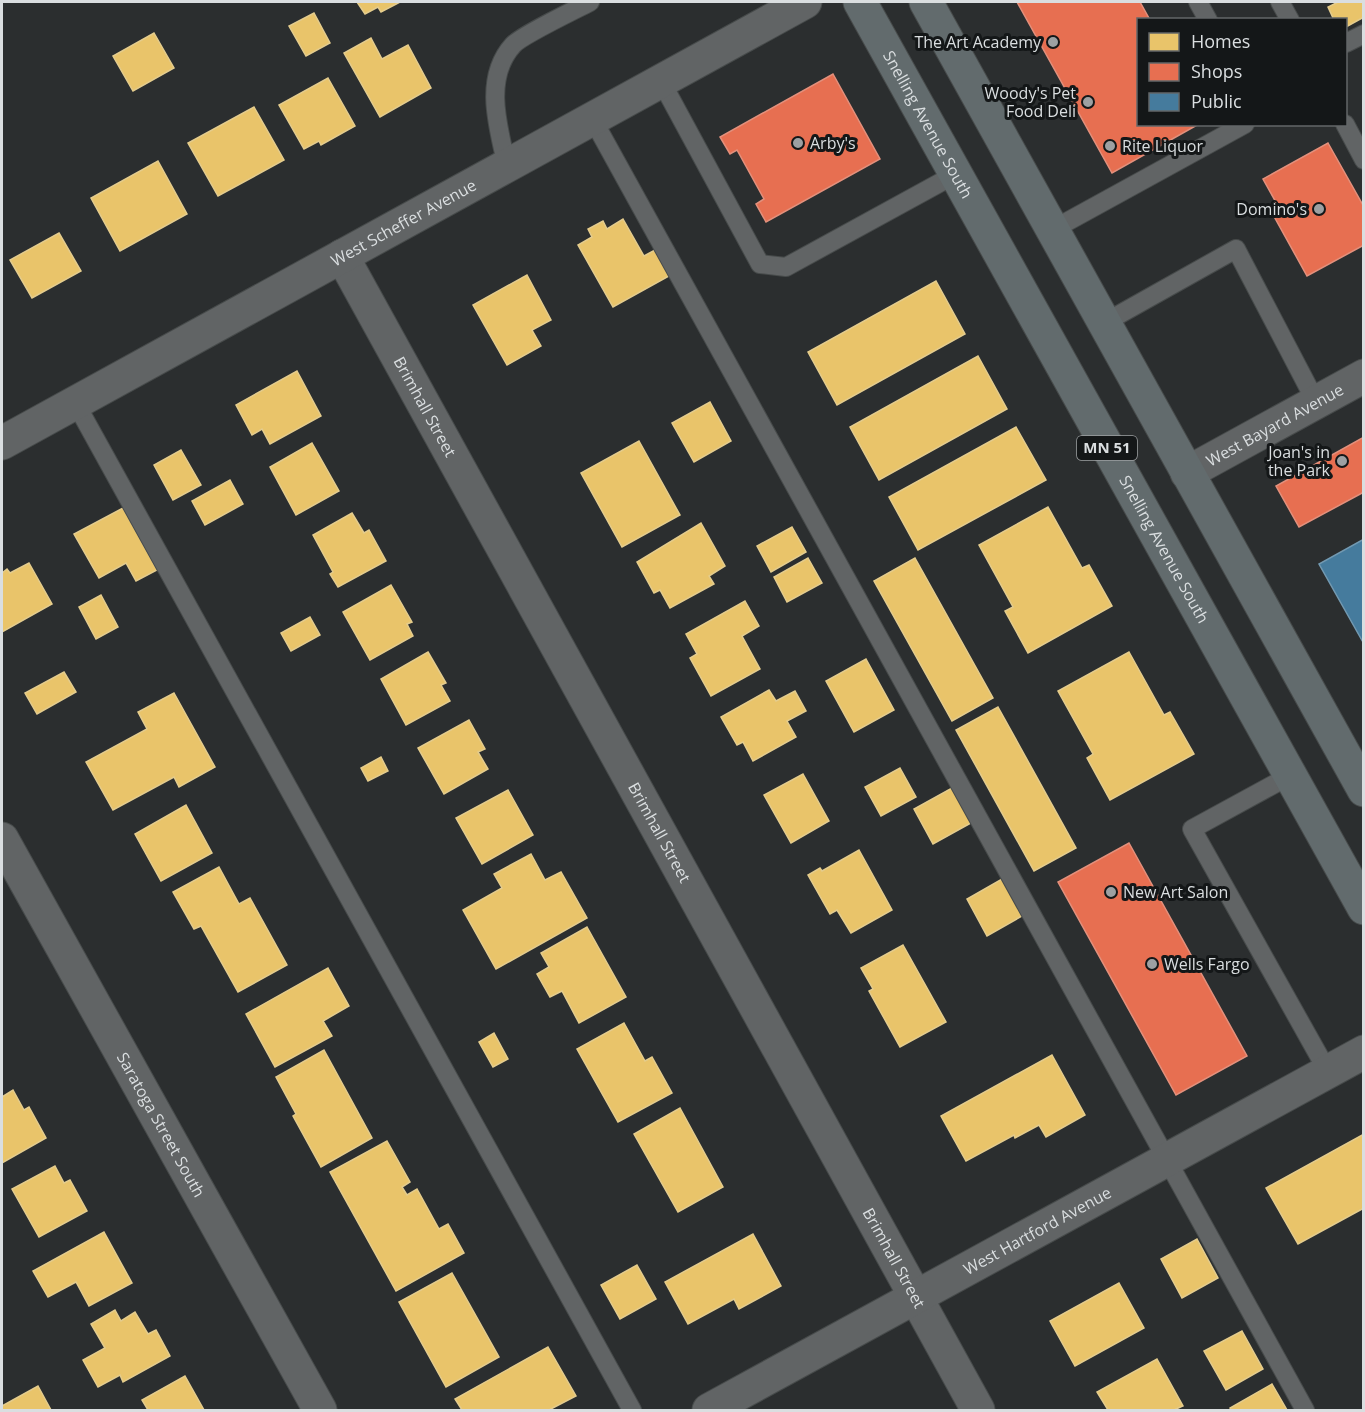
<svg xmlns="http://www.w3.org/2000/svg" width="1365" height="1412" viewBox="0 0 1365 1412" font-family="'Open Sans',sans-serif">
  <rect width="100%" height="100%" fill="#2b2e2f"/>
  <g fill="#e9c46a" stroke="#e4cc8d" stroke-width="1.5">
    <polygon points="357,2 400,2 381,12 378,7 365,14"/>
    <polygon points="1338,2 1364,2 1364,17 1346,27 1346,20 1334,20 1328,7"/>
    <polygon points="314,13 330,43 306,56 289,26"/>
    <polygon points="154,33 174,68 133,91 113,56"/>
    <polygon points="371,38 382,59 408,45 431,88 380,117 344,53"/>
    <polygon points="328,78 355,126 321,145 319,141 304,149 279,105"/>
    <polygon points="254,107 284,160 218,196 188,143"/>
    <polygon points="158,161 187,214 120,251 91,198"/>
    <polygon points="623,219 644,256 655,250 669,276 613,307 578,245 592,237 588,229 603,221 607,229"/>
    <polygon points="59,233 81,271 32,298 10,260"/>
    <polygon points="527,275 551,320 532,330 541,346 507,365 473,305"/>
    <polygon points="936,281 965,334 837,405 808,352"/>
    <polygon points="978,356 1007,409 879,480 850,427"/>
    <polygon points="297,371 321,416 270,444 262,429 252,435 236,405"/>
    <polygon points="710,402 731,441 694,462 672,423"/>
    <polygon points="1016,427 1046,480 918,550 889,497"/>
    <polygon points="639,441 680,515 622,547 581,473"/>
    <polygon points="312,443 339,491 296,515 270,467"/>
    <polygon points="181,450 201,485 173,500 154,465"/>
    <polygon points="230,480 243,504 205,525 192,501"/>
    <polygon points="1048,507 1082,568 1089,565 1112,606 1028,653 1005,611 1013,607 979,545"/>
    <polygon points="123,508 157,570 136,581 126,563 99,578 74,534"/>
    <polygon points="352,513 364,533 369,530 386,561 338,587 330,574 333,572 313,535"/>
    <polygon points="701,523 725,566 709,576 714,584 670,608 660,590 654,593 637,562"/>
    <polygon points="792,527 806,552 771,572 757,546"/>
    <polygon points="808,558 822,583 787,602 774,577"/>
    <polygon points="915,558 993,698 952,721 874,581"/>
    <polygon points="29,563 52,604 2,632 2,573 7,569 10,573"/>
    <polygon points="391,585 412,622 407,624 413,636 370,660 343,612"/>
    <polygon points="101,595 118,627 96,639 79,607"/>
    <polygon points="745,601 759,626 742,636 760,669 711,696 690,658 697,654 686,634"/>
    <polygon points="310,617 320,635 291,651 281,633"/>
    <polygon points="428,652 446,683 441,685 450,701 406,725 381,679"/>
    <polygon points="1129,652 1164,715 1170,712 1194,754 1110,800 1087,758 1093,754 1058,691"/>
    <polygon points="866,659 894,710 854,732 826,681"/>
    <polygon points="64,672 76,692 37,714 25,693"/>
    <polygon points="769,690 776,701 795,691 806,711 787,721 796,737 753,761 743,742 737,745 721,717"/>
    <polygon points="174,693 215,767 179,787 174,777 113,810 86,762 147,729 138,712"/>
    <polygon points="998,707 1076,848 1034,871 956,730"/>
    <polygon points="469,720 485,749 478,752 488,769 444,794 418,748"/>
    <polygon points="381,757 388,771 368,781 361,768"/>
    <polygon points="900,768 916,797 881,816 865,787"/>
    <polygon points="803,774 829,821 791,843 764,795"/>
    <polygon points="952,788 971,823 933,844 914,809"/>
    <polygon points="508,790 533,835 482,864 456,818"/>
    <polygon points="186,805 212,853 161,881 135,834"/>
    <polygon points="859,850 892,910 851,933 837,910 830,914 808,875 820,868 822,871"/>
    <polygon points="531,854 545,880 561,872 587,918 496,969 463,910 502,888 494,874"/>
    <polygon points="219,867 239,904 250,898 287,965 238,992 201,926 194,929 173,892"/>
    <polygon points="1002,879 1022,916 987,936 967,899"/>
    <polygon points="587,927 626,997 579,1023 562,991 550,997 537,974 549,967 541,953"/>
    <polygon points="903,945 946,1022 900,1047 869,991 873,989 861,968"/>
    <polygon points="328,968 349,1006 323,1021 332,1036 275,1067 246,1014"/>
    <polygon points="624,1023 645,1061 652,1057 672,1093 618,1122 577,1049"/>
    <polygon points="494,1033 508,1059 493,1067 479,1042"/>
    <polygon points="324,1050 372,1138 321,1167 293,1116 296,1114 276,1077"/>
    <polygon points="1052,1055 1085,1115 1046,1137 1039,1125 1015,1138 1014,1135 966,1161 941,1116"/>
    <polygon points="13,1090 24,1110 29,1107 46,1138 2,1163 2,1097"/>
    <polygon points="680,1108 723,1187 678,1212 634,1134"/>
    <polygon points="1364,1134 1364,1208 1298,1244 1266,1188"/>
    <polygon points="387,1141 410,1182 402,1187 407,1195 417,1189 439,1229 448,1224 464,1253 396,1291 330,1172"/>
    <polygon points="55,1166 64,1183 70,1180 87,1211 39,1237 12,1189"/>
    <polygon points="104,1232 132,1283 89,1306 76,1282 48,1297 33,1271"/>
    <polygon points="753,1234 781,1286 739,1309 734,1299 688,1324 665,1282"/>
    <polygon points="1197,1239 1218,1278 1182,1298 1161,1259"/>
    <polygon points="637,1265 656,1299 620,1319 601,1285"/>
    <polygon points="452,1273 499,1357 446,1387 399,1302"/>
    <polygon points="1119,1283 1144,1328 1075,1366 1050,1321"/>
    <polygon points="115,1310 121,1321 135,1312 148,1334 156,1330 170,1356 123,1382 120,1375 98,1387 83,1360 105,1348 91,1324"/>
    <polygon points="1242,1331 1263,1369 1226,1390 1204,1351"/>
    <polygon points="548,1347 576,1396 549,1410 462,1410 455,1399"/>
    <polygon points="1157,1359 1183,1406 1174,1410 1108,1410 1097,1392"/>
    <polygon points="185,1376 204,1410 148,1410 142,1400"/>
    <polygon points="1272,1384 1287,1410 1231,1410 1230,1408"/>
    <polygon points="38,1386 51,1410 2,1410 2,1406"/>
  </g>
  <g fill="#e76f51" stroke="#e3907c" stroke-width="1.5">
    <polygon points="1017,2 1140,2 1150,20 1138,20 1138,124 1199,124 1112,173"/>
    <polygon points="833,74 880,159 766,222 756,204 764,199 737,150 730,154 720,137"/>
    <polygon points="1328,143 1364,207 1364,245 1307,276 1271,211 1278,206 1263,179"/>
    <polygon points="1364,437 1364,492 1299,527 1276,486"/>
    <polygon points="1129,843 1247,1056 1176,1095 1058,882"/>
  </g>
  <polygon fill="#457b9d" stroke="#7299b1" stroke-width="1.5" points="1364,539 1364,644 1319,564"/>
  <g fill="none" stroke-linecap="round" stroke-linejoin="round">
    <defs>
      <g id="service">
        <polyline points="1198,2 1208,20"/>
        <polyline points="1280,2 1290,20"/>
        <polyline points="1346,43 1364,34"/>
        <polyline points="661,81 760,264 786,267 954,175"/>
        <polyline points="592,118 1305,1410"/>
        <polyline points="1345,124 1364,160"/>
        <path d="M507,166C498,127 483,78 513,45C522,35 575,10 590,2"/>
        <polyline points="1052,230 1245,124"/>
        <polyline points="1104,323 1236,249 1316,402"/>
        <polyline points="75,402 632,1410"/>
        <polyline points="1289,776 1192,829 1328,1072"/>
      </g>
      <g id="minor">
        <path id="s1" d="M342,256L978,1410"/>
        <path id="s2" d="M2,443L805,2"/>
        <path id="s3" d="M1187,473L1364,376"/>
        <path id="s4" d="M2,839L320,1410"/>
        <path id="s5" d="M709,1410L1364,1052"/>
      </g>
      <g id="primary">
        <path id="s6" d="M860,2L1364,908"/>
        <polyline points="926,2 1364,790"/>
      </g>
    </defs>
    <use href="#service" stroke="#474b4b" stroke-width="20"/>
    <use href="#minor" stroke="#474b4b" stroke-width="35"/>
    <use href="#primary" stroke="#474b4b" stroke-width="35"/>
    <use href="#service" stroke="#616465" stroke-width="18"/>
    <use href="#minor" stroke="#616465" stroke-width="33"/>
    <use href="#primary" stroke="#626b6d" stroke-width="33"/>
  </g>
  <g fill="#9da0a2" stroke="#141718" stroke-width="2">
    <circle cx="1053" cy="42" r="6"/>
    <circle cx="1088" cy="102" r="6"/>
    <circle cx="798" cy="143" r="6"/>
    <circle cx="1110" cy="146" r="6"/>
    <circle cx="1319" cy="209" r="6"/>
    <circle cx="1342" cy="461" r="6"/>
    <circle cx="1111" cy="892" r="6"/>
    <circle cx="1152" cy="964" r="6"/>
  </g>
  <g text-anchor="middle" stroke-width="6" stroke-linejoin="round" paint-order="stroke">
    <rect fill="#141718" stroke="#9fa2a4" stroke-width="1.5" x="1077" y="436" width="60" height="24" rx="4.5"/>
    <g font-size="15" font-weight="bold" fill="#dadee0">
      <text x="1107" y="453">MN 51</text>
    </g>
    <g font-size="16" fill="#dadee0" stroke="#141718" text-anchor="end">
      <text x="1041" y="48">The Art Academy</text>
      <text x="1076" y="99">Woody's Pet<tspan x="1076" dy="18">Food Deli</tspan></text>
      <text x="810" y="149" text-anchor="start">Arby's</text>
      <text x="1122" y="152" text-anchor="start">Rite Liquor</text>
      <text x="1307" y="215">Domino's</text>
      <text x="1330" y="458">Joan's in<tspan x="1330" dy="18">the Park</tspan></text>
      <text x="1123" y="898" text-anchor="start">New Art Salon</text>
      <text x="1164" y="970" text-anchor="start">Wells Fargo</text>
    </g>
    <g font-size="16" fill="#dadee0" stroke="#141718">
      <text dy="6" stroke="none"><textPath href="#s6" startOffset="140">Snelling Avenue South</textPath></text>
      <text dy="6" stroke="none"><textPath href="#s2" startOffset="458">West Scheffer Avenue</textPath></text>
      <text dy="6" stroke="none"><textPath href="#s1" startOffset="172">Brimhall Street</textPath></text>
      <text dy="6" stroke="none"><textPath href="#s3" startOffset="100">West Bayard Avenue</textPath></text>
      <text dy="6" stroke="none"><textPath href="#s6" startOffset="626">Snelling Avenue South</textPath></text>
      <text dy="6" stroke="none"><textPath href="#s1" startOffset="658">Brimhall Street</textPath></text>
      <text dy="6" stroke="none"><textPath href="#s4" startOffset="327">Saratoga Street South</textPath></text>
      <text dy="6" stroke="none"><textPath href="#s5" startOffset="374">West Hartford Avenue</textPath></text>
      <text dy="6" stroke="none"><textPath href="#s1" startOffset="1144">Brimhall Street</textPath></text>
    </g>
  </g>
  <rect width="1365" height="1412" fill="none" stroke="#dadee0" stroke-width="6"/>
  <rect x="1137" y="18" width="210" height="108" fill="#141718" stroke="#636768" stroke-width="1.5"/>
  <rect x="1149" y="33" width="30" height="18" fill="#e9c46a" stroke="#636768" stroke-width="1.5"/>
  <text x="1191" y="48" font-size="18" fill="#dadee0">Homes</text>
  <rect x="1149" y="63" width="30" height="18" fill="#e76f51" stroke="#636768" stroke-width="1.5"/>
  <text x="1191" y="78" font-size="18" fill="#dadee0">Shops</text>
  <rect x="1149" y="93" width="30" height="18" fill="#457b9d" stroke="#636768" stroke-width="1.5"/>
  <text x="1191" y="108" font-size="18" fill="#dadee0">Public</text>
</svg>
